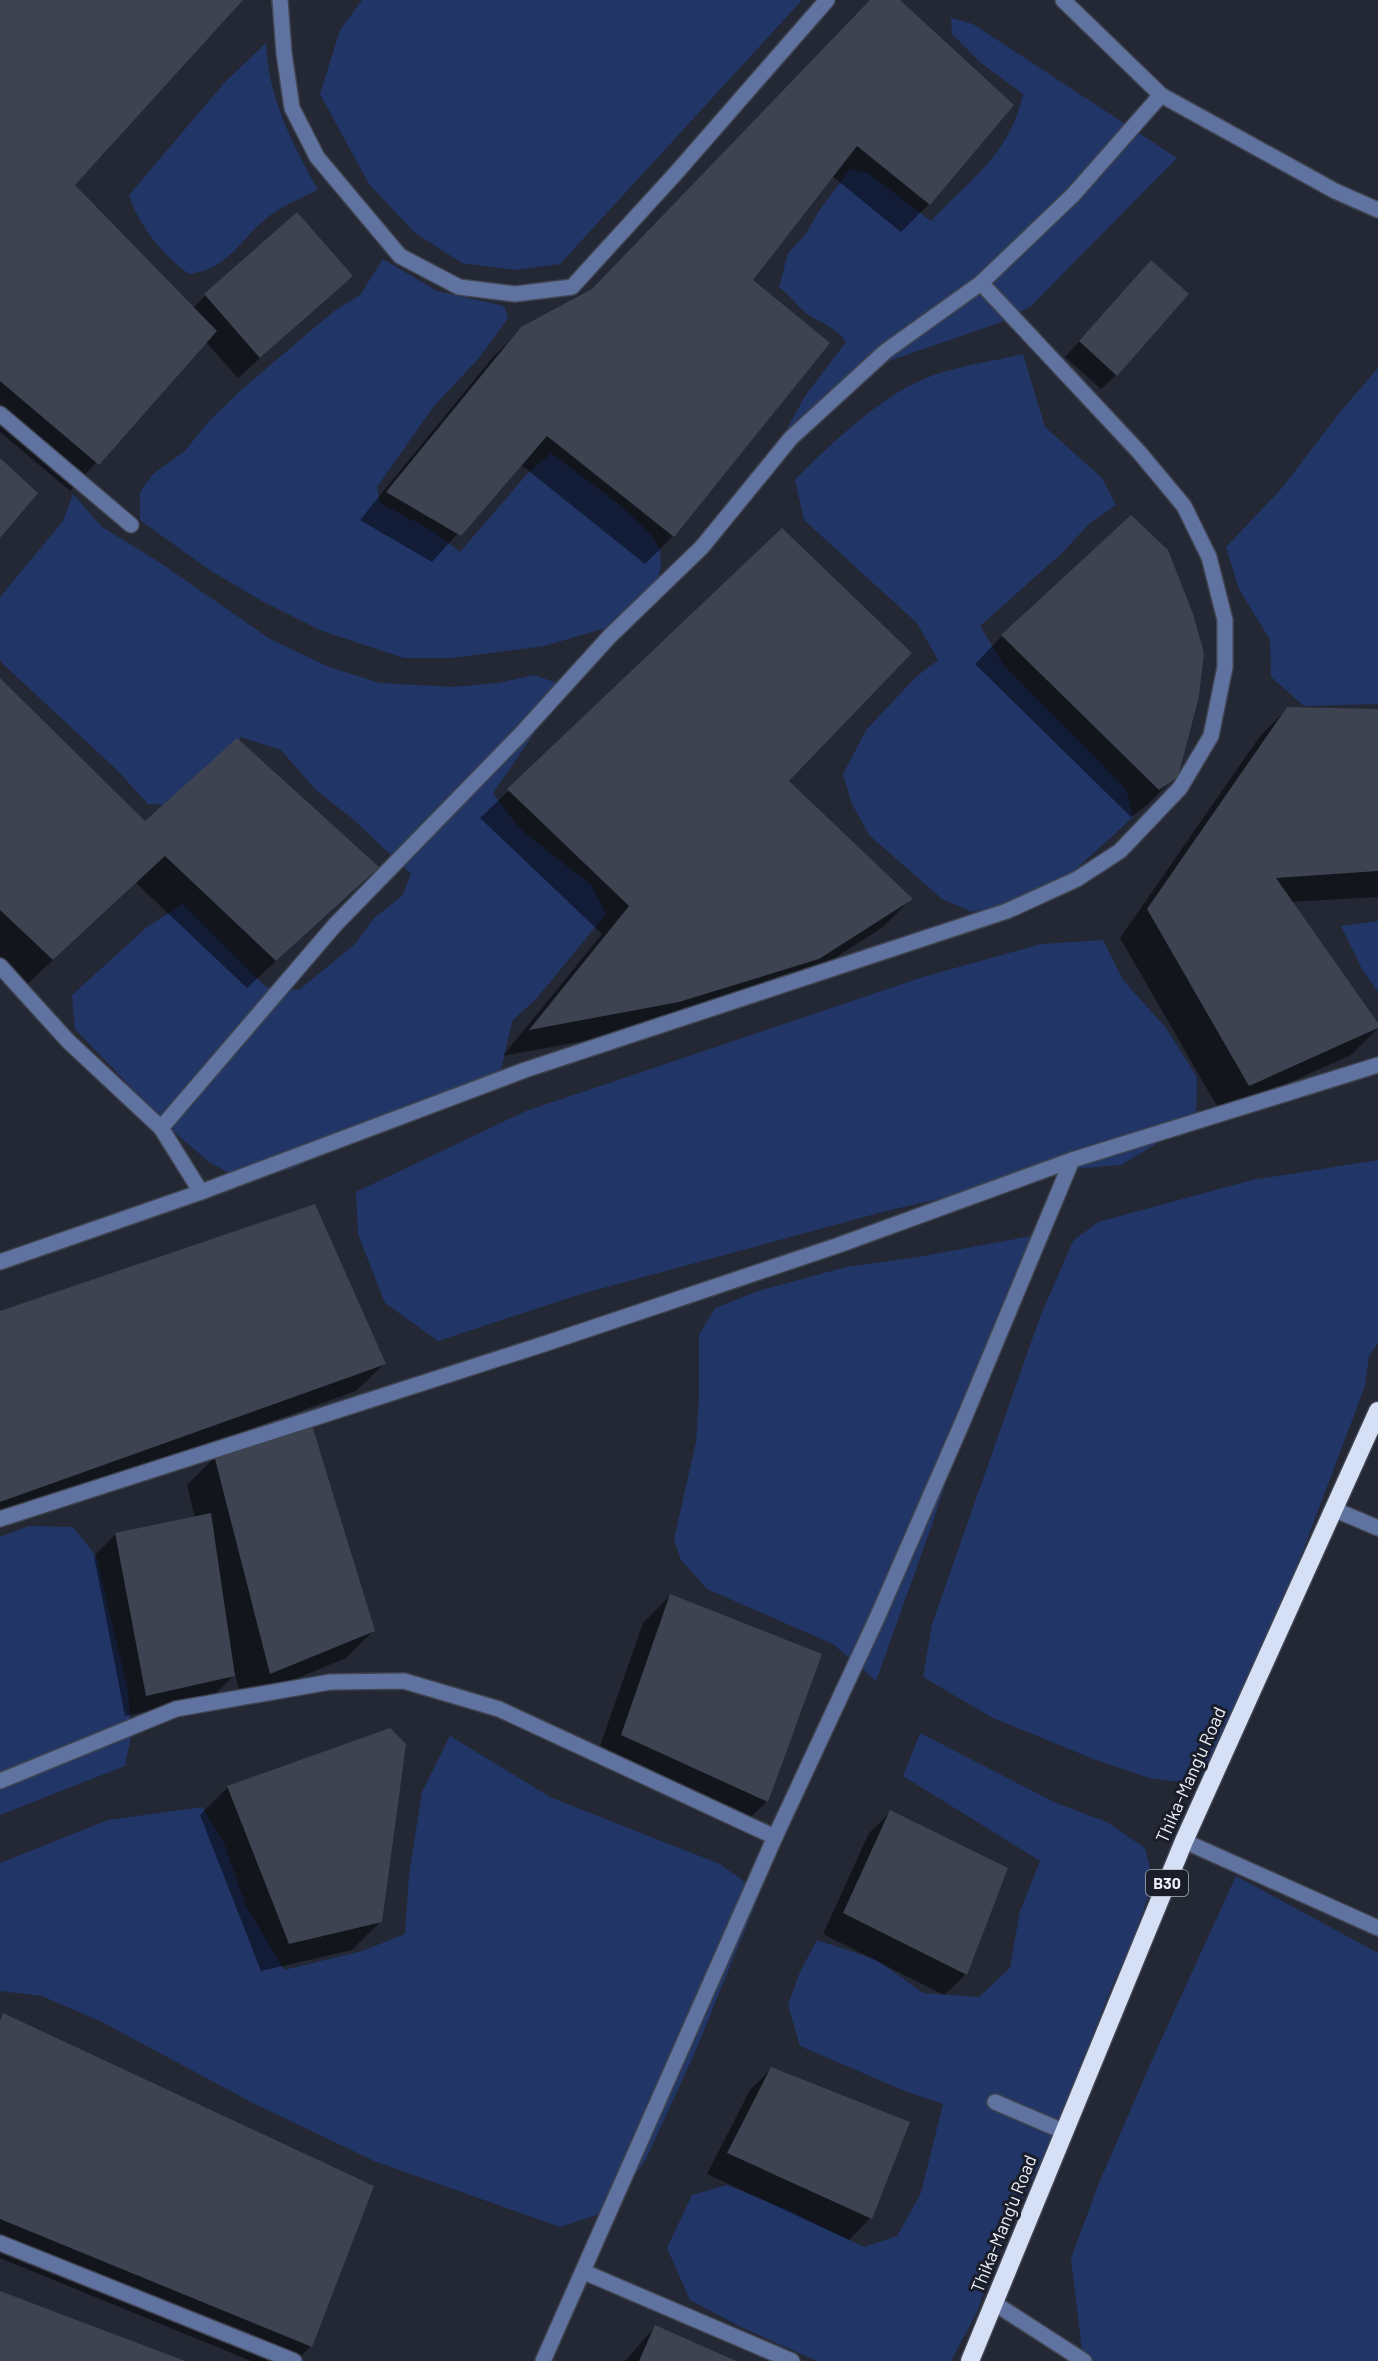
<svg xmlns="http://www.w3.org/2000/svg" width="1378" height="2361" viewBox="0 0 1378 2361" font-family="Barlow,sans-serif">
  <rect width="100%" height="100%" fill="#232834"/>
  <g fill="#223567">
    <polygon points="362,0 802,0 560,264 515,270 462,263 415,233 369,184 320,94 340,30"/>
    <path d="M951,18L973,24L1177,158L1031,306L999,323L883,363L768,464L805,396L846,342C837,328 821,323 807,314C797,306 790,295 779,287L788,253L805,235L819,211L850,169L868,173L931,221C972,177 1009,156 1023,94L981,63L952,34Z"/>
    <path d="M266,43C268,97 292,143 318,190C299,199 278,207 262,222C236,246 226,269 189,274C163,255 138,225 129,195L226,81Z"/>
    <polygon points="383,259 437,291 504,306 508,318 479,358 434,406 377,487 380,503 433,531 460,552 528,473 551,453 620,505 652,536 660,550 661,568 653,593 616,625 544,646 451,658 404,658 322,631 260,600 208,569 140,520 140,492 153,474 185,451 209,421 240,391 334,311 360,295"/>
    <path d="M1023,354L1045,427L1102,478L1116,505L1090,523L1060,555L980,626L1004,666L1126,789L1133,817L1054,889L1018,904L972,912L942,899L870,836L852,804L843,774L866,730L916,677L938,660L917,623L804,520L795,480C830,444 886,391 934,375C962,365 994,361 1023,354Z"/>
    <polygon points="1378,368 1378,704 1304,706 1271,677 1270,640 1239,589 1226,547 1282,488 1340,412"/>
    <polygon points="73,494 102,527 159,562 270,639 329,667 380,683 453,687 498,683 534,675 563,685 547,715 493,793 519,828 591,885 606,914 536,999 512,1021 500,1074 291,1169 240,1179 209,1162 173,1131 75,1029 72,995 147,927 183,904 266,987 299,990 355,944 374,918 402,896 411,874 354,820 316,790 281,750 241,737 212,769 169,805 148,804 117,770 3,664 0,660 0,597 63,521"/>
    <polygon points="1378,921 1378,992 1362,969 1341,926"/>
    <polygon points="1103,940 1123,980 1166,1028 1197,1077 1196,1120 1121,1165 1072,1169 886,1211 581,1294 438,1341 385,1303 358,1234 356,1192 526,1111 923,977 1041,944"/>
    <polygon points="1378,1160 1378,1343 1369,1356 1365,1386 1231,1742 1193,1784 1149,1778 1096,1760 993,1718 923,1677 932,1624 1040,1317 1073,1241 1098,1222 1252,1180"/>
    <polygon points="1031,1236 1015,1286 974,1395 933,1522 876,1681 833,1644 707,1589 681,1560 674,1539 696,1442 699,1399 699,1335 715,1308 758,1291 846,1267 918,1257"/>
    <polygon points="29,1526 73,1527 96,1556 128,1690 131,1737 125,1766 0,1815 0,1537"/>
    <polygon points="920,1733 1056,1803 1107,1822 1145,1848 1153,1882 1133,1940 1110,1991 1052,2138 998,2252 977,2312 951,2361 817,2361 743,2328 690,2300 667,2248 692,2195 727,2185 788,2210 864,2247 897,2236 921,2193 943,2104 907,2092 800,2046 788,2005 800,1972 817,1940 877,1960 923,1993 979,1997 1010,1968 1020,1911 1040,1861 903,1776"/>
    <polygon points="450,1736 552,1798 720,1864 760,1893 696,2050 646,2159 609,2211 560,2227 374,2161 251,2102 102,2022 42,1996 0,1991 0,1863 108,1820 202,1807 225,1845 245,1904 284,1970 362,1951 405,1934 409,1875 422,1792"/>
    <polygon points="1236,1876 1378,1953 1378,2361 1088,2361 1082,2351 1071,2258 1099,2183 1156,2051"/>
  </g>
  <g fill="#0007">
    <polygon points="0,0 241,0 73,185 193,308 206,295 351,276 238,378 206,342 70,491 0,432"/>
    <polygon points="872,0 897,0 1012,105 929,204 901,232 832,176 751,280 673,536 645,564 520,464 432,562 360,520 493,357 522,328 591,291"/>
    <polygon points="1137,277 1116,375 1101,389 1065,357"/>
    <polygon points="782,530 787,781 910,900 883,927 790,987 649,1029 503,1056 602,934 480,818"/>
    <polygon points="1002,636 1176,776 1148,804 1131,817 975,664"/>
    <polygon points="0,680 144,823 377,867 247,988 136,883 24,987 0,964"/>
    <polygon points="1288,708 1378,710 1378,897 1291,902 1378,1028 1351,1055 1221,1113 1120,938 1260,736"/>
    <polygon points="0,1312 384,1364 356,1391 0,1519"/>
    <polygon points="215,1457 374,1630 346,1658 242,1701 235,1674 212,1697 125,1716 94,1556 116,1534 195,1518 187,1485"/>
    <polygon points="671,1595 767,1801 739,1829 594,1763 643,1623"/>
    <polygon points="228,1787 380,1922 352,1950 261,1971 200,1815"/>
    <polygon points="891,1812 966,1974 944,1995 823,1934 869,1833"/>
    <polygon points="3,2015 311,2346 296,2361 251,2361 0,2258 0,2018"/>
    <polygon points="771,2069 908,2123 870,2218 849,2240 707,2174 750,2090"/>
    <polygon points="655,2327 733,2361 625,2361"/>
  </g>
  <g fill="#3d4350">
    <polygon points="0,0 243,0 75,185 217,331 99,465 0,381"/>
    <polygon points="870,0 900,0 1014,105 930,205 857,146 753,280 830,343 674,537 547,436 461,536 386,492 521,327 592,289"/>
    <polygon points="297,212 353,276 260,358 204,294"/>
    <polygon points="1151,260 1189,294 1117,376 1079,341"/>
    <polygon points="0,458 38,493 0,538"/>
    <polygon points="1131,515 1168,550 1193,614 1204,653 1199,696 1178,777 1159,790 1001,635"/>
    <polygon points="782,528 912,653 789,781 913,899 819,959 679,1002 529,1030 629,906 507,789"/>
    <polygon points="0,678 145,821 237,738 379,867 276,961 165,856 53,960 0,910"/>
    <polygon points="1287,707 1378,709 1378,871 1276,878 1378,1023 1378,1028 1249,1086 1147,909"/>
    <polygon points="315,1204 386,1364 0,1502 0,1311"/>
    <polygon points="312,1425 375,1631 270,1674 214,1455"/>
    <polygon points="211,1513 235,1676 146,1696 115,1533"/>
    <polygon points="670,1594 822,1654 768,1802 621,1735"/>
    <polygon points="390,1728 406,1744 382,1922 289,1944 227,1786"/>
    <polygon points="890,1810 1008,1868 967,1975 843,1913"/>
    <polygon points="3,2013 374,2186 312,2347 0,2219 0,2020"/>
    <polygon points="771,2067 910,2122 872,2219 727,2153"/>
    <polygon points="0,2291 185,2361 0,2361"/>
    <polygon points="655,2325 736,2361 639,2361"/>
  </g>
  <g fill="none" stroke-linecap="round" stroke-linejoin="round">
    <defs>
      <g id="minor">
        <polyline points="280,0 284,53 292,108 317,157 400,256 459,287 515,294 572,287 676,173 827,0"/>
        <polyline points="1063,0 1161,95 1335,191 1378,210"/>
        <polyline points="0,414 131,525"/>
        <polyline points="0,966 68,1041 161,1128 201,1192"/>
        <polyline points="161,1128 335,925 521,734 610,636 702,547 791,438 886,351 981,283"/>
        <polyline points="0,1262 201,1192 525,1070 1007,911 1077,879 1120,851 1180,788 1211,736 1225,667 1225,620 1209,557 1184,506 1139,452 981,283 1073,195 1161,95"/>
        <polyline points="1333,1509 1378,1528"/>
        <polyline points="0,1519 550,1342 839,1245 1072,1160 1378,1065"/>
        <polyline points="0,1781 176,1709 330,1682 404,1681 499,1709 775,1837"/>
        <polyline points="1184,1841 1378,1928"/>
        <polyline points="995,2102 1065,2132"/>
        <polyline points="0,2243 294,2361"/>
        <polyline points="584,2272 792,2361"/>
        <polyline points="994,2303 1084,2361"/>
        <polyline points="543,2361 775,1837 877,1618 963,1421 1072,1160"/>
      </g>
      <polyline id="highway" points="970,2361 1184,1841 1378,1411"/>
    </defs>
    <use href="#minor" stroke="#3f4450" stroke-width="18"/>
    <use href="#highway" stroke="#3f4450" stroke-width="21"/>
    <use href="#minor" stroke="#6073a0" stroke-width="15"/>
    <use href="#highway" stroke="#d5dff5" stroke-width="18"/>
  </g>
  <g text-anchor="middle" stroke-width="6" stroke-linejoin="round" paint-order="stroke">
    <rect fill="#1a1e2a" stroke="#aeb2bb" stroke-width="1.5" x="1146" y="1870" width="42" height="26" rx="4.5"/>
    <g font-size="16" font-weight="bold" fill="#eef1f9">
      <text x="1167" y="1889">B30</text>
    </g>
    <g font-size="18" fill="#eef1f9" stroke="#1a1e2a">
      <text transform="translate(1191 1775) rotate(-66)" y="6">Thika-Mang'u Road</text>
      <text transform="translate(1004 2224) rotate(-68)" y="6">Thika-Mang'u Road</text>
    </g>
  </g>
</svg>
